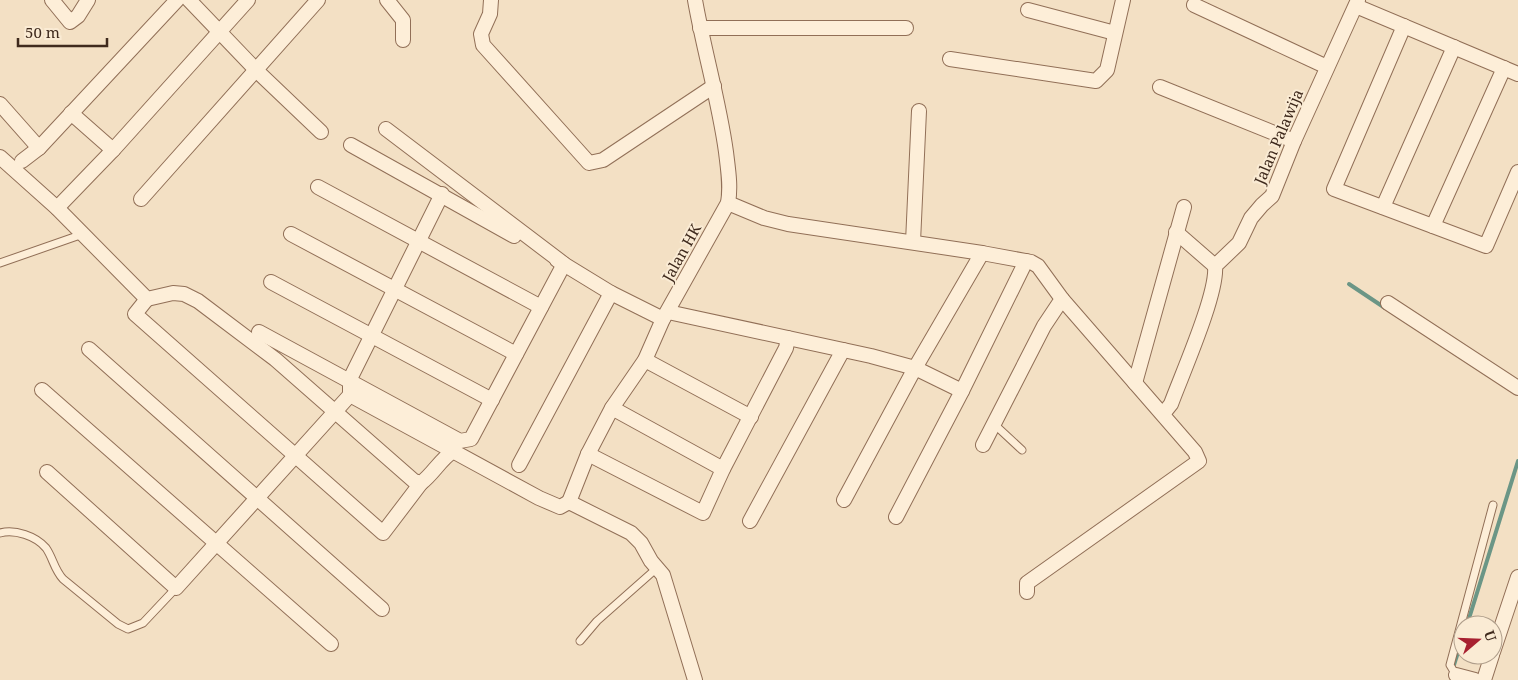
<svg xmlns="http://www.w3.org/2000/svg" width="1518" height="680" viewBox="0 0 1518 680" font-family="'Noto Serif',serif">
  <rect width="100%" height="100%" fill="#f3e0c4"/>
  <g fill="none" stroke-linecap="round" stroke-linejoin="round">
    <g stroke="#6b9686" stroke-width="4">
      <polyline points="1349,284 1385,308"/>
      <polyline points="1467,625 1518,461"/>
      <polyline points="1453,668 1463,637"/>
    </g>
    <defs>
      <g id="service">
        <polyline points="0,263 83,234"/>
        <polyline points="994,424 1022,450"/>
        <path d="M0,533C15,529 36,536 46,548C53,558 54,569 63,579L118,624L128,629L143,623L176,588"/>
        <polyline points="580,641 597,621 657,568"/>
        <polyline points="1456,675 1450,665 1493,505"/>
      </g>
      <g id="minor">
        <polyline points="52,0 70,22 78,16 88,0"/>
        <polyline points="189,0 257,71 321,132"/>
        <polyline points="387,0 403,20 403,40"/>
        <polyline points="491,0 490,14 481,34 483,45 589,163 603,160 714,86"/>
        <polyline points="1194,5 1327,67"/>
        <polyline points="1356,6 1518,74"/>
        <polyline points="1028,10 1115,33"/>
        <polyline points="1404,26 1334,189 1486,246 1518,172"/>
        <polyline points="700,28 906,28"/>
        <polyline points="950,59 1096,81 1107,70 1123,0"/>
        <polyline points="1160,87 1294,141"/>
        <polyline points="0,104 39,148"/>
        <polyline points="71,113 113,150"/>
        <polyline points="351,145 514,236"/>
        <path d="M0,157L57,208L147,299L173,293L184,294L198,301L275,359L414,481L421,483C433,474 440,460 453,451"/>
        <polyline points="22,161 39,148 177,0"/>
        <polyline points="318,187 541,307"/>
        <polyline points="141,199 318,0"/>
        <polyline points="728,203 764,218 788,224 982,253 1031,262 1038,266 1062,299 1044,326 983,445"/>
        <polyline points="1383,207 1454,47"/>
        <polyline points="57,208 113,150 248,0"/>
        <polyline points="1433,226 1504,68"/>
        <polyline points="1176,232 1215,266"/>
        <polyline points="291,234 516,354"/>
        <polyline points="913,242 919,111"/>
        <polyline points="557,260 611,293 663,319"/>
        <polyline points="271,282 492,400"/>
        <polyline points="147,299 135,314 383,533 421,483"/>
        <polyline points="1388,303 1518,388"/>
        <polyline points="668,312 871,356 915,368 962,391 896,517"/>
        <polyline points="259,332 460,441 471,439 564,264 386,129"/>
        <polyline points="89,349 382,609"/>
        <polyline points="645,360 751,417"/>
        <polyline points="1135,383 1184,207"/>
        <polyline points="42,390 331,644"/>
        <polyline points="962,391 1026,261"/>
        <polyline points="350,395 539,498 560,507 569,502 631,533 641,543 651,561 663,575 695,680"/>
        <polyline points="612,408 723,469"/>
        <path d="M1163,414L1171,404C1182,374 1218,293 1215,266L1239,243L1251,218L1262,205L1272,196L1294,141L1358,0"/>
        <polyline points="588,454 703,513 723,469 786,348 788,338"/>
        <polyline points="519,465 611,293"/>
        <polyline points="47,472 176,588 350,395 350,379 442,194"/>
        <polyline points="844,500 915,368 982,253"/>
        <path d="M569,502L588,454L612,408L645,360L663,319L728,203C731,186 728,169 726,152C719,101 704,51 695,0"/>
        <polyline points="750,521 843,350"/>
        <polyline points="1027,592 1027,583 1199,461 1195,452 1062,299"/>
        <polyline points="1493,652 1518,577"/>
        <polyline points="1456,675 1475,680"/>
        <polyline points="1484,680 1492,655"/>
      </g>
    </defs>
    <use href="#service" stroke="#916f57" stroke-width="9"/>
    <use href="#minor" stroke="#916f57" stroke-width="16"/>
    <use href="#service" stroke="#fdeed8" stroke-width="7"/>
    <use href="#minor" stroke="#fdeed8" stroke-width="14"/>
  </g>
  <g text-anchor="middle" stroke-width="4" stroke-linejoin="round" paint-order="stroke">
    <g font-size="15" fill="#3f2a1d" stroke="#faebd4">
      <text transform="translate(1279 137) rotate(-67)" y="5">Jalan Palawija</text>
      <text transform="translate(682 253) rotate(-61)" y="5">Jalan HK</text>
    </g>
  </g>
  <g transform="translate(1478 640) rotate(71)"><circle r="24" fill="#faebd4" stroke="#af9e8b"/>
  <path d="M0-4L9 19L0 12L-9 19Z" fill="#a72030"/>
  <text y="-8" font-size="14" font-weight="bold" text-anchor="middle" fill="#3f2a1d">U</text>
  </g>
  <path d="M18 38v8h89v-8" fill="none" stroke="#3f2a1d" stroke-width="2.5"/>
  <text x="25" y="38" font-size="15" fill="#3f2a1d" stroke="#faebd4" stroke-width="4" paint-order="stroke">50 m</text>
</svg>
